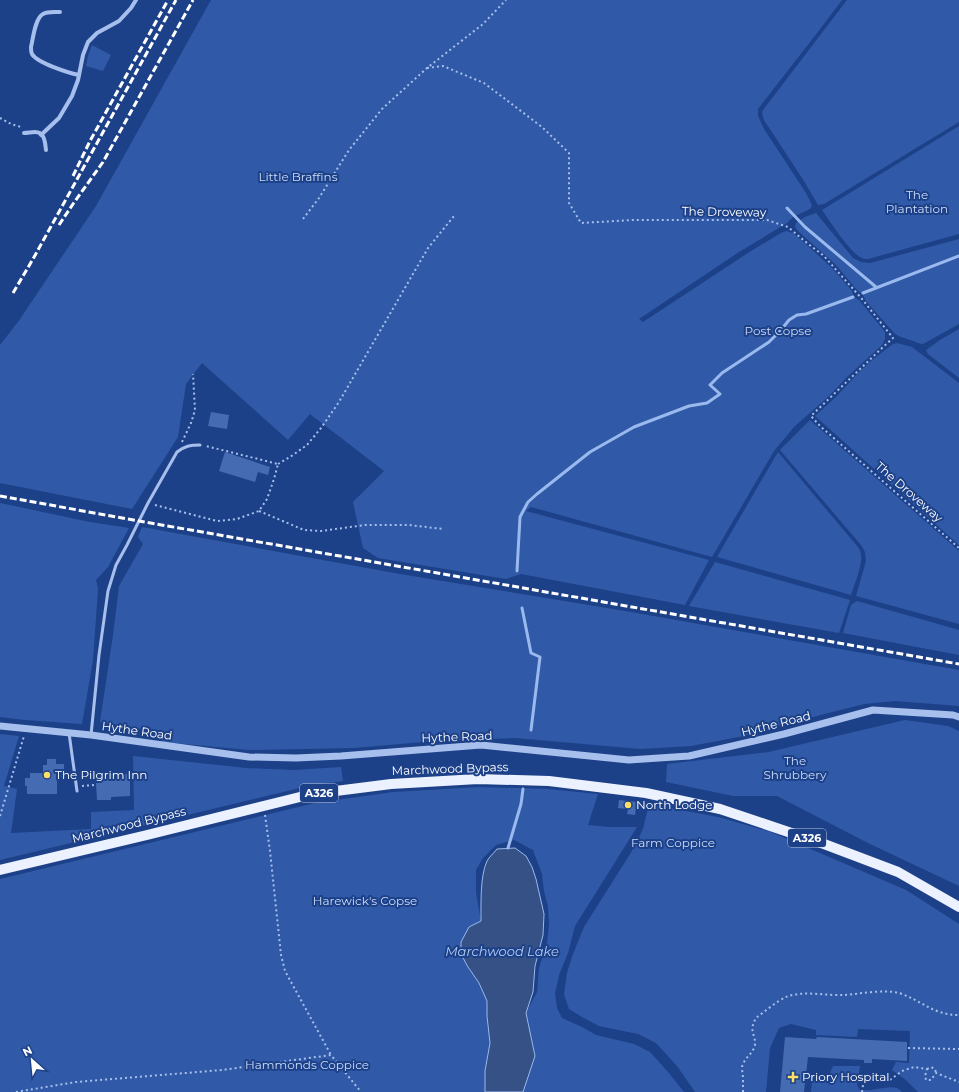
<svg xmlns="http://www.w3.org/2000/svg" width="959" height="1092" viewBox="0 0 959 1092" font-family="Montserrat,sans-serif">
  <rect width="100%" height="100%" fill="#1d4189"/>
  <g fill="#305aa7">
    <polygon points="211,0 842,0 814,37 758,109 758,116 764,129 806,193 811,203 812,206 810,209 793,217 787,223 739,252 639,319 643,322 751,251 781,233 786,231 793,233 807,245 832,268 852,291 854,297 859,300 885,332 885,339 882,345 847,377 829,396 794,427 774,451 712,557 531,507 526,511 709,560 685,605 521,574 506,579 378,558 363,548 353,502 384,471 310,414 288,440 202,363 186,384 178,437 132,509 0,483 0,345 18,322 96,206"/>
    <polygon points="847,0 959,0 959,122 824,204 818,205 804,181 764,120 762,113 763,110"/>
    <polygon points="92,45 111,55 103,71 86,66 88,56"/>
    <path d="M959,126V234L868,259C865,259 864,259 862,258C850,253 830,221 822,210Z"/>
    <path d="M816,213L853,258L861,262L870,263L959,239V324L923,344C918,344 915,341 910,340C903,337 900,338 894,333L866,301L863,295L858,291L835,264L798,231L795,227L796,223L805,217Z"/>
    <polygon points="959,329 959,378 928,354 926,350 940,340"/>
    <polygon points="897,343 912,347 959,383 959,545 815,416 837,396 859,372 872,360 893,344"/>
    <polygon points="810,420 959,551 959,624 856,596 866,561 865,552 861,545 780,450"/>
    <path d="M778,452L857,546C859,549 861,551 861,555C863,564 854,585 851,595L717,557Z"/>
    <polygon points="0,503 90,522 129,528 108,567 96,580 98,589 93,660 82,724 25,720 0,717"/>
    <polygon points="142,527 400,574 631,612 959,670 959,706 895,701 864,704 801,720 744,736 691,746 641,749 515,738 435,741 354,748 249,750 162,742 163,733 100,722 113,635 119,586 143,544 138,537"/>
    <polygon points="715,562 850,600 839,633 689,606"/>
    <polygon points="857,601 959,630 959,655 843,633 851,605"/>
    <polygon points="905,720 948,726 959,731 959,886 868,843 777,796 733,796 666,782 667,764 769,752 777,750"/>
    <polygon points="0,734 19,736 4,786 17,789 11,833 91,829 91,812 134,810 133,756 246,768 294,770 341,767 343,781 308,786 0,860"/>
    <polygon points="479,787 548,789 598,794 588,825 609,827 637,827 575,926 568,953 559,975 555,993 557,1008 562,1018 582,1027 596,1035 634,1044 650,1052 668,1072 684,1092 523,1092 535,1056 526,1013 537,992 539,968 547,943 549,925 548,907 544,891 542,874 533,850 514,840 496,845 483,858 476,870 476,893 481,921 469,928 461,942 461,954 468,967 479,983 487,1001 487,1016 490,1043 485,1071 485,1092 0,1092 0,879 315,803 393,792"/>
    <polygon points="649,804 718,817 771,832 906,890 959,924 959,1092 918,1092 906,1080 892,1070 896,1062 909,1063 910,1031 858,1029 857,1037 816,1035 816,1030 791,1024 779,1028 770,1048 766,1092 695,1092 677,1066 656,1043 638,1034 599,1026 582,1017 569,1009 564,994 567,973 573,954 584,927 632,851 643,829"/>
    <path d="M833,1066H860L857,1085L860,1090C871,1092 888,1085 897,1088C899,1089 901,1091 902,1092H811L812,1080L824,1081L829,1075Z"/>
  </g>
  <path fill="#365186" stroke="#9ab9ee" d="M515,848L526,856L532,867L536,879L544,914L543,935L535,966L533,992L526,1013L535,1056L523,1092H485V1071L490,1043L487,1016V1001L479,983L468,967L461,954V942L469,927L481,921C481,904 480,876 487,861C489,857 494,853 497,849Z"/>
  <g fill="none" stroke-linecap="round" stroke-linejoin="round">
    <g stroke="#9ab9ee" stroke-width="3">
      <polyline points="787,208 805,227 876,287"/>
      <polyline points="863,293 959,256"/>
      <polyline points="517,571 520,517 528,502 537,494 590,452 634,427 689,406 707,403 720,394 710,385 722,373 769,342 781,330 789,320 797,315 806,314 853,297"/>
      <polyline points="522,608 531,653 540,657 531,730"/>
      <polyline points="508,848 521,804 523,789"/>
    </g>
  </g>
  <g fill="#456bb2">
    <polygon points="211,412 229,415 227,429 208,426"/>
    <polygon points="225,452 270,467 268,475 258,472 255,482 219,471"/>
    <polygon points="47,759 56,759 56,764 64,764 64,777 57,777 57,794 27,794 27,786 25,786 25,778 30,778 30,773 43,773 43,765 47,765"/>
    <polygon points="130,774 130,796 111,797 111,800 97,800 96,783 100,783 99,775"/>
    <polygon points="619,800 637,802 635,815 627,814 628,809 618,808"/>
    <polygon points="785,1037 816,1039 817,1037 907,1042 907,1061 872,1059 872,1063 864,1063 864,1060 808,1057 804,1092 780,1092"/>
  </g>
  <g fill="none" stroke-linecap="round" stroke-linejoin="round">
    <g stroke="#a7bfec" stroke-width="2" stroke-dasharray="2 3" stroke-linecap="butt">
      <polyline points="427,68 443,66 484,83 542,127 569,153 569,203 581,223 633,220 767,220 788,227 807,243 824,256 862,299 893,338 882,348 811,416 820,426 959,548"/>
      <polyline points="0,118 11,124 21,127"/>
      <polyline points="303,219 319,198 349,150 382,109 427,68 483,24 506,0"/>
      <polyline points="182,442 191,423 195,410 193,374"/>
      <polyline points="278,464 290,457 307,445 321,428 339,402 428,248 454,216"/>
      <polyline points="155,505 217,521 237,519 259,511 267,499 274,479 278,464 206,446"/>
      <polyline points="259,511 304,530 321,531 365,525 409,525 443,529"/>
      <polyline points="82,786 94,785"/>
      <polyline points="265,815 270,851 281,955 285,971 331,1055"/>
      <polyline points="0,816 24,736"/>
      <polyline points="908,1048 959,1049"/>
      <polyline points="927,1069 931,1067 935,1069 936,1073"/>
      <polyline points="890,1080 902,1071 914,1067 927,1069 925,1076 926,1080 931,1080 936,1073 959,1082"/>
      <polyline points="16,1092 76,1082 222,1070 331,1055 361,1092"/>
      <path d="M743,1092C743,1088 743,1084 743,1079C743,1075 742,1071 742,1067C744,1058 753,1054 755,1045C756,1034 748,1032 756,1018C764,1012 777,1001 786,997C803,990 825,996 844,995C859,994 884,989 899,993C921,1000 933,1015 959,1015"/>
      <polyline points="862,1092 863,1085 876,1075"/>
    </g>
    <g stroke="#a7bfec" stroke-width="3">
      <polyline points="69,733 77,791"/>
      <path d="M91,735L99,655L108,591L116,565L127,545L148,503L177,452C185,446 190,445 200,445"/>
    </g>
    <g stroke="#a7bfec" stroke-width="4">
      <path d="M60,12C54,12 48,11 43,14C35,18 33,39 31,47C31,50 31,52 32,54C37,63 69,73 79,75"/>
      <path d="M24,133C28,133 31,132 35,132C45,132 45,143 46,150"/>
      <polyline points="41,135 59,118 72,96 78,80 83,55 88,42 97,33 119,21 131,8 136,0"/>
    </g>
    <polyline stroke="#a7bfec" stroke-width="7" points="0,726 91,735 249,757 296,758 341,756 481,745 629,760 689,756 784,734 873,710 953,715 959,717"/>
    <polyline stroke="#ecf1ff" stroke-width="10" points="0,870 147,835 312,794 391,784 478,779 549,781 646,793 720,809 824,844 898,872 959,907"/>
    <g stroke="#fff" stroke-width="3" stroke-dasharray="7 3" stroke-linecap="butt">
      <polyline points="73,176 90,141 168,0"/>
      <polyline points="59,225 73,204 103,162 193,0"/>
      <polyline points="13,293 33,259 176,0"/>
      <polyline points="0,496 139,521 959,664"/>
    </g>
  </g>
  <g fill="#fcdf65" stroke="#1d4189" stroke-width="1.5">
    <circle cx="47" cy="775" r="4"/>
    <circle cx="628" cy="805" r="4"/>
    <path d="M791 1071h4v4h4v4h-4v4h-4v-4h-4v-4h4z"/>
  </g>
  <g text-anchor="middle" stroke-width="4" stroke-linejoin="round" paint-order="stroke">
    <g fill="#1d4189" stroke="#bbc6dc" stroke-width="1">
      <rect x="300" y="784" width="38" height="18" rx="3"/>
      <rect x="788" y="829" width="38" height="18" rx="3"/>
    </g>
    <g font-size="11" font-weight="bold" fill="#fff">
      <text x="319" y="797">A326</text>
      <text x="807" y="842">A326</text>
    </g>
    <g font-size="12" fill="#ccdcf9" stroke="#1d4189">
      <text x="298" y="181">Little Braffins</text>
      <text x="917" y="199">The<tspan x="917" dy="14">Plantation</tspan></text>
      <text x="778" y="335">Post Copse</text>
      <text x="795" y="765">The<tspan x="795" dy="14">Shrubbery</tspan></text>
      <text x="673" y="847">Farm Coppice</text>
      <text x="365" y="905">Harewick's Copse</text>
      <text x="307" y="1069">Hammonds Coppice</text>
    </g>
    <g font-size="12" fill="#fff" stroke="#1d4189">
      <text transform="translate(724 212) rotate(1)" y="4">The Droveway</text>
      <text transform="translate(909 492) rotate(41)" y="4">The Droveway</text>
      <text transform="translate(776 724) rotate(-14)" y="4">Hythe Road</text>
      <text transform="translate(137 731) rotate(8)" y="4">Hythe Road</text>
      <text transform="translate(457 737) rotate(-2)" y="4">Hythe Road</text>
      <text transform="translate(450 769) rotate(-2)" y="4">Marchwood Bypass</text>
      <text transform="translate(129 825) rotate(-14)" y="4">Marchwood Bypass</text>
    </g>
    <g font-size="12" fill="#fff" stroke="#1d4189" text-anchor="start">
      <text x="55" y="779">The Pilgrim Inn</text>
      <text x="636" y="809">North Lodge</text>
      <text x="802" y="1081">Priory Hospital</text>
    </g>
    <g font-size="13" font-style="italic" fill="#b2caf3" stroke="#1d4189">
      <text x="502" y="956">Marchwood Lake</text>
    </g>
  </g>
  <g transform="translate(32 1060) rotate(333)" stroke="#1d4189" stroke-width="3" paint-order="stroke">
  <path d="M0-3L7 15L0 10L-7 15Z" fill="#ffffff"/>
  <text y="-6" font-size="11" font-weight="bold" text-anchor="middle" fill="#ffffff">N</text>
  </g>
</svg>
